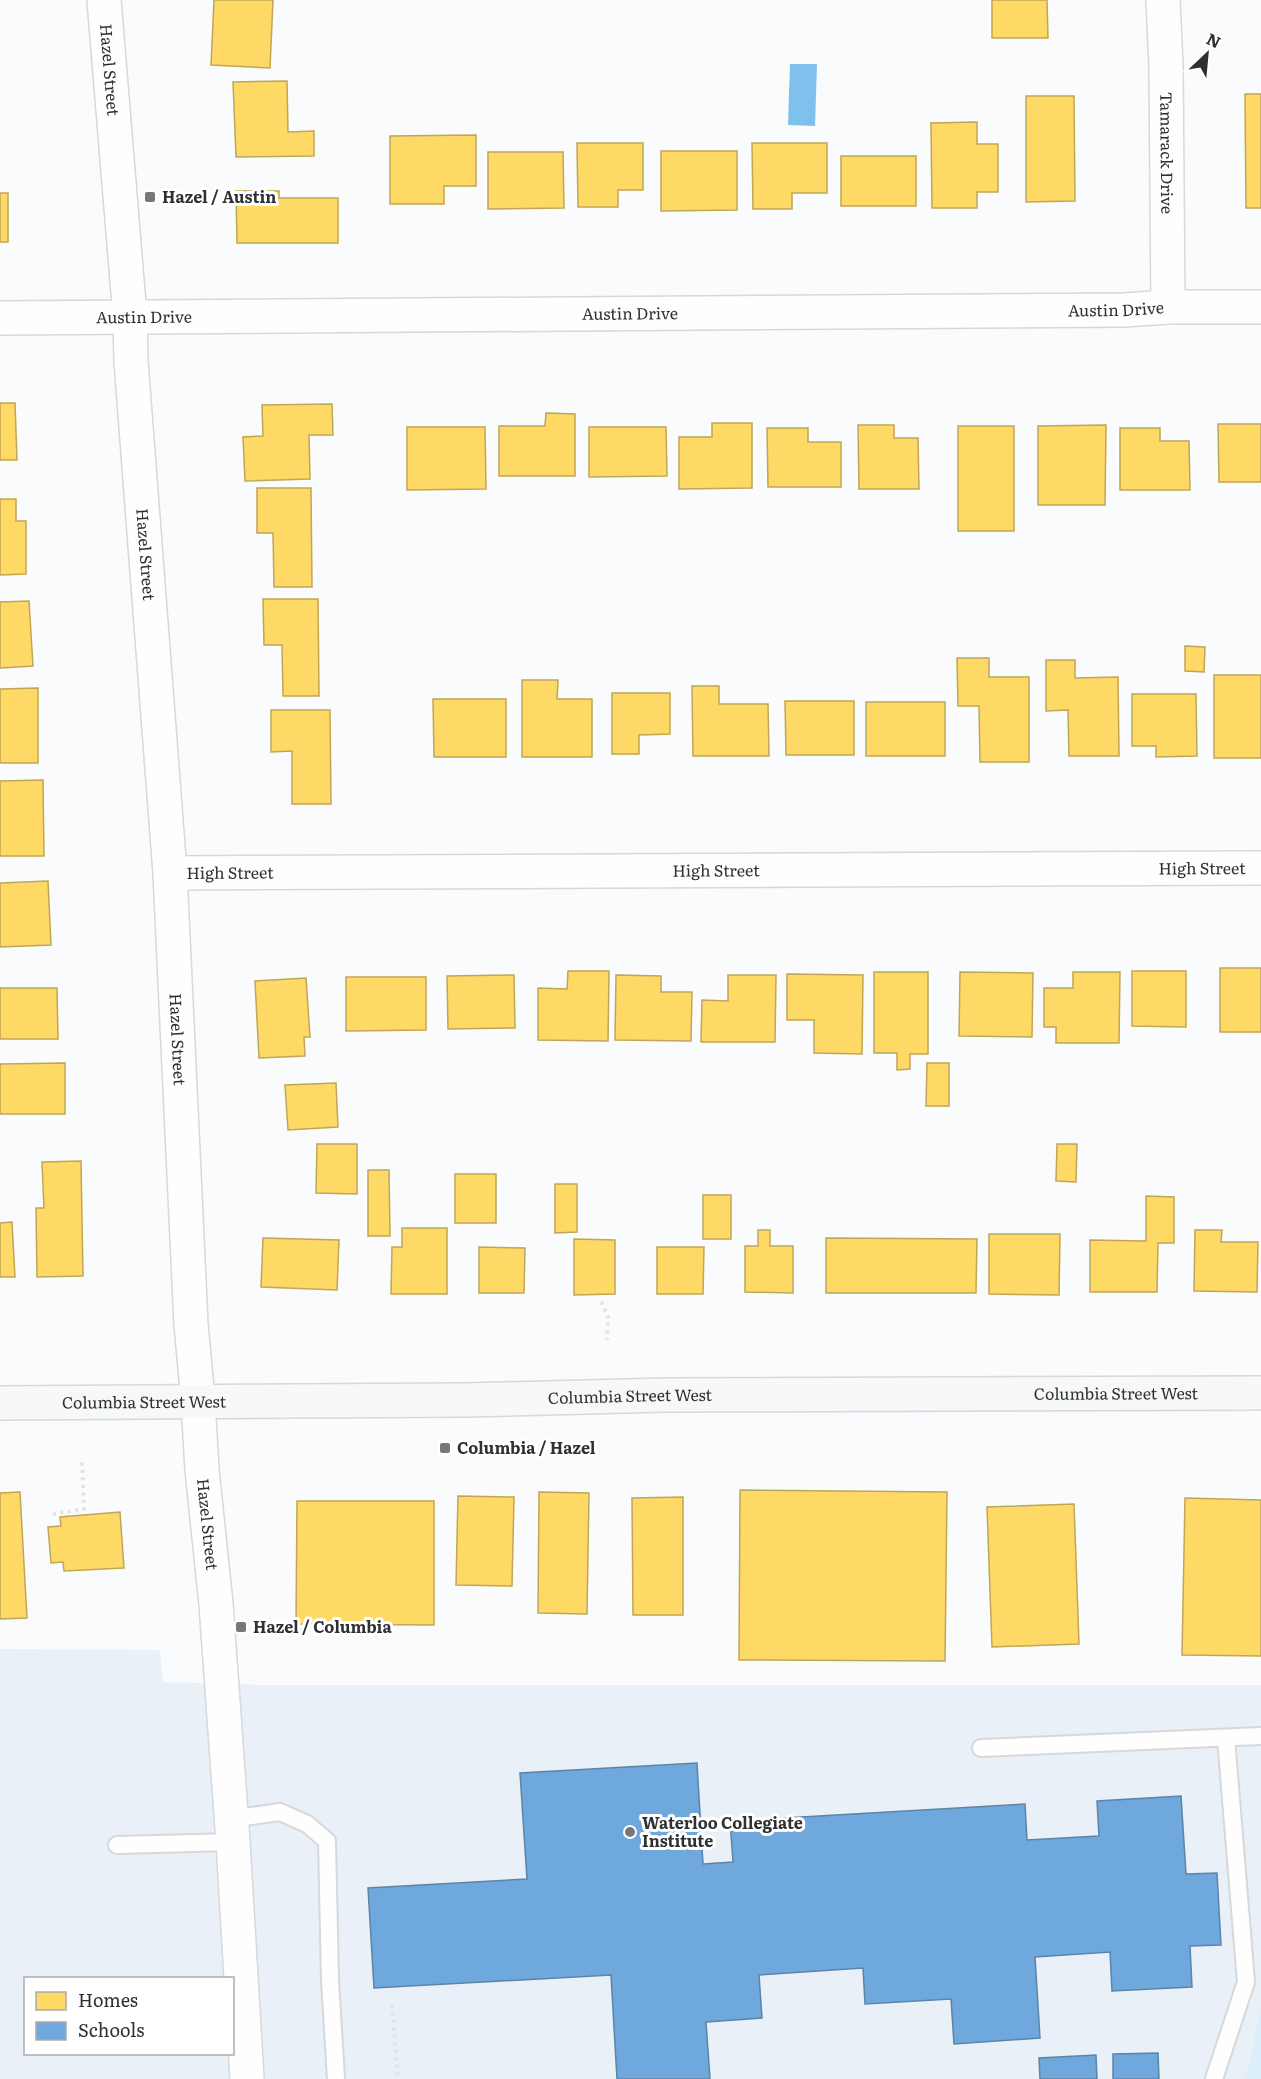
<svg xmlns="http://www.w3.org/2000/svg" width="1261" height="2079" viewBox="0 0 1261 2079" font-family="Literata,serif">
  <rect width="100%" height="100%" fill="#f9fbfd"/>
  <path fill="#e9f0f7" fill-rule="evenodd" d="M0,1649L160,1650L163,1682L264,1685H1261V2079H0ZM26,1978H232V2054H26Z"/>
  <polygon fill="#dbeefc" points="1261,2007 1261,2079 1242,2079 1249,2067"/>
  <polygon fill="#7fc1ed" points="790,64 817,64 815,126 788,125"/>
  <g fill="#ffd966" stroke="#c0a656" stroke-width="1.5">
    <polygon points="214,0 273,0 270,68 211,65"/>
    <polygon points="992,0 1047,0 1048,38 992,38"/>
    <polygon points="287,81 288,132 314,131 314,156 236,157 233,82"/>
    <polygon points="1245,94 1261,94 1261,208 1246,208"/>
    <polygon points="1026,96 1074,96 1075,201 1026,202"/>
    <polygon points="977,122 977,144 998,144 998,192 977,192 977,208 932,208 931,123"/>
    <polygon points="476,135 476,186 444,186 444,204 390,204 390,136"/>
    <polygon points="577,143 643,143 643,190 618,190 618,207 578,207"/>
    <polygon points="752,143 827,143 827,193 792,193 792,209 753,209"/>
    <polygon points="661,151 737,151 737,210 661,211"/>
    <polygon points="488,152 563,152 564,208 488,209"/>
    <rect x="841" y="156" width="75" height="50"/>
    <polygon points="236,191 279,191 279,198 338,198 338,243 237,243"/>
    <rect x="0" y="193" width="8" height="49"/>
    <polygon points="0,403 15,403 17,460 0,460"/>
    <polygon points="332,404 333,435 309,435 310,479 245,481 243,437 263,436 262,405"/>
    <polygon points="546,413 575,414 575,476 499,476 499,426 545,426"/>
    <polygon points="712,423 752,423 752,488 679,489 679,437 712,437"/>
    <polygon points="1218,424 1261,424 1261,482 1219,482"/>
    <polygon points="858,425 894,425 894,438 918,438 919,489 859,489"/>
    <polygon points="1106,425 1105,505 1038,505 1038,426"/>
    <rect x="958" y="426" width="56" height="105"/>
    <polygon points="407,427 485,427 486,489 407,490"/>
    <polygon points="589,427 666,427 667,476 589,477"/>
    <polygon points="767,428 808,428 808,442 841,442 841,487 768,487"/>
    <polygon points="1120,428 1160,428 1160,441 1189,441 1190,490 1120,490"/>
    <polygon points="257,488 311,488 312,587 274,587 273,533 257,533"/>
    <polygon points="0,499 16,499 16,521 26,521 26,574 0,575"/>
    <polygon points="263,599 318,599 319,696 283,696 282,645 264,645"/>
    <polygon points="29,601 33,666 0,668 0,602"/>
    <polygon points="1185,646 1205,647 1204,672 1185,671"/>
    <polygon points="957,658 989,658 989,677 1029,677 1029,762 980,762 979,706 958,706"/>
    <polygon points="1046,660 1075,660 1075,678 1118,677 1119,756 1069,756 1068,710 1046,711"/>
    <rect x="1214" y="675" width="47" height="83"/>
    <polygon points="522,680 558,680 557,699 592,699 592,757 522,757"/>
    <polygon points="692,686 719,686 719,704 768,704 769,756 693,756"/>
    <polygon points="38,688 38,763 0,763 0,689"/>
    <polygon points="612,693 670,693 670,734 639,735 639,754 612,754"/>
    <polygon points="1132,694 1196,694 1197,756 1156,757 1156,746 1132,746"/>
    <polygon points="433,699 506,699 506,757 434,757"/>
    <polygon points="785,701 854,701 854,755 786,755"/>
    <rect x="866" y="702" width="79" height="54"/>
    <polygon points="271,710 330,710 331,804 292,804 292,751 271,752"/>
    <polygon points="43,780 44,856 0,856 0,781"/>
    <polygon points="48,881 51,945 0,947 0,883"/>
    <rect x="1220" y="968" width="41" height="64"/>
    <polygon points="568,971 609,971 608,1041 538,1040 538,988 567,989"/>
    <polygon points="1132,971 1186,971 1186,1027 1132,1026"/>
    <polygon points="874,972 928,972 928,1054 910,1054 910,1069 897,1070 897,1053 874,1053"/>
    <polygon points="960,972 1033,973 1032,1037 959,1036"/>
    <polygon points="1073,972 1120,972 1119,1043 1056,1043 1056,1027 1044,1027 1044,988 1073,988"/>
    <polygon points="787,974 863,975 862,1054 814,1053 814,1020 787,1020"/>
    <polygon points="514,975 515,1028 448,1029 447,976"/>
    <polygon points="616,975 661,976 661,992 692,992 691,1041 615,1040"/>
    <polygon points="728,975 776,975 775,1042 701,1042 702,1000 728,1001"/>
    <polygon points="346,977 426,977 426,1030 346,1031"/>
    <polygon points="306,978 310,1037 304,1037 305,1056 259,1058 255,981"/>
    <polygon points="0,988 57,988 58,1039 0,1039"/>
    <polygon points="65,1063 65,1114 0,1114 0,1064"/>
    <polygon points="927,1063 949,1063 949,1106 926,1106"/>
    <polygon points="336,1083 338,1127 288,1130 285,1085"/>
    <polygon points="317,1144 357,1144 357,1194 316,1193"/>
    <polygon points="1057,1144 1077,1144 1076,1182 1056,1181"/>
    <polygon points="81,1161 83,1276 37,1277 36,1208 44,1208 42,1162"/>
    <polygon points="368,1170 389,1170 390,1236 368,1236"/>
    <rect x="455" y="1174" width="41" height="49"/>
    <polygon points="555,1184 577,1184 577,1232 555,1233"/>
    <rect x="703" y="1195" width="28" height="44"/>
    <polygon points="1146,1196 1174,1197 1174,1243 1158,1243 1157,1292 1090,1292 1090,1240 1146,1241"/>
    <polygon points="12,1222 15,1277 0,1277 0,1223"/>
    <polygon points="402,1228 447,1228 447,1294 391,1294 392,1247 402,1247"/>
    <polygon points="758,1230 770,1230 770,1246 793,1246 793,1293 745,1292 745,1246 758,1246"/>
    <polygon points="1195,1230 1222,1230 1221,1242 1258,1242 1257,1292 1194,1291"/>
    <polygon points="989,1234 1060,1234 1059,1295 989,1294"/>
    <polygon points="263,1238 339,1240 337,1290 261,1287"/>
    <polygon points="826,1238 977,1239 976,1293 826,1293"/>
    <polygon points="574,1239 615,1240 615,1294 574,1295"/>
    <polygon points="479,1247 525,1248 524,1293 479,1293"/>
    <polygon points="657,1247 704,1247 703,1294 657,1294"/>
    <polygon points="740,1490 947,1492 945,1661 739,1660"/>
    <polygon points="20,1492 27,1618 0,1619 0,1493"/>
    <polygon points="539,1492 589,1493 587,1614 538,1613"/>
    <polygon points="458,1496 514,1497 512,1586 456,1585"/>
    <polygon points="683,1497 683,1615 633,1615 632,1498"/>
    <polygon points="1185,1498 1261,1500 1261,1656 1182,1655"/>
    <polygon points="297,1501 434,1501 434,1625 296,1624"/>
    <polygon points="1074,1504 1079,1644 992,1647 987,1507"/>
    <polygon points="120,1512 124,1568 64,1571 63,1562 51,1563 48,1527 61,1526 60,1517"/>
  </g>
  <g fill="#6fa8dc" stroke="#5c84a9" stroke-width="1.5">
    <polygon points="697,1763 703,1864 733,1862 730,1821 1025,1804 1027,1840 1099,1836 1097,1801 1181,1796 1186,1874 1217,1873 1221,1945 1190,1946 1192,1987 1112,1991 1110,1952 1035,1957 1040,2038 954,2044 951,1999 865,2004 863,1968 759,1975 762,2018 706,2022 710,2079 617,2079 611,1975 374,1988 368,1888 527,1879 520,1773"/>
    <polygon points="1158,2053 1159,2079 1113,2079 1113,2054"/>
    <polygon points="1096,2055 1097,2079 1040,2079 1039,2058"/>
  </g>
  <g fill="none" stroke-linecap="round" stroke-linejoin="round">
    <defs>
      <g id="lane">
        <polyline points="981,1748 1261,1736"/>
        <polyline points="231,1819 280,1812 307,1824 327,1841 330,1980 336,2079"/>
        <polyline points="117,1845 233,1842"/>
        <polyline points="1214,2079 1246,1982 1226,1738"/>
      </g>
      <g id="street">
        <path id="s1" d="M104,0L130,317L131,361L170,873L191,1324L198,1401L202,1470L216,1604L233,1842L247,2079"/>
        <path id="s2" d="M1163,0L1166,66L1168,307"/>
        <path id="s3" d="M0,318L1125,310L1168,307H1261"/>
        <path id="s4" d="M170,873L1261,868"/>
      </g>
      <g id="secondary">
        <path id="s5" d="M0,1403L465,1400L665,1395L1261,1393"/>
      </g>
    </defs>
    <use href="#lane" stroke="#d6d8da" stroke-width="20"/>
    <use href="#street" stroke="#d6d8da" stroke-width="36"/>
    <use href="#secondary" stroke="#d6d8da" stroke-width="36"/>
    <g stroke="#e3e3e4" stroke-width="4" stroke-dasharray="3 4.5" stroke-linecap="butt">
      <polyline points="601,1302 608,1316 607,1340"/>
      <polyline points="53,1514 84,1509 82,1462"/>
      <polyline points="392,2005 398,2079"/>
    </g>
    <use href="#lane" stroke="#fefeff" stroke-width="16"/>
    <use href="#street" stroke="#fefeff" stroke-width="33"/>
    <use href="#secondary" stroke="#f6f8fa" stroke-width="33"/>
  </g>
  <g fill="#757778" stroke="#fff" stroke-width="2">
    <rect x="144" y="191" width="12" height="12" rx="3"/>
    <rect x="439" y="1442" width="12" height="12" rx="3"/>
    <rect x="235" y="1621" width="12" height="12" rx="3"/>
    <circle cx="630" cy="1832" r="6"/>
  </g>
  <g text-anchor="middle" stroke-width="6" stroke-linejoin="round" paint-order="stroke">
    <g font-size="16" fill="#2e3031" stroke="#fff">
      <text dy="6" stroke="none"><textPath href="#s1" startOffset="70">Hazel Street</textPath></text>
      <text dy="6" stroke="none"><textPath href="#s2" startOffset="153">Tamarack Drive</textPath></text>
      <text dy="6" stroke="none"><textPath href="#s3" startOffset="1116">Austin Drive</textPath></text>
      <text dy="6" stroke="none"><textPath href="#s3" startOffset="630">Austin Drive</textPath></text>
      <text dy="6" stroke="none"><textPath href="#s3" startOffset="144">Austin Drive</textPath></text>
      <text dy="6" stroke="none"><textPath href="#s1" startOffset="556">Hazel Street</textPath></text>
      <text dy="6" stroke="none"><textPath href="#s4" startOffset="1032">High Street</textPath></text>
      <text dy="6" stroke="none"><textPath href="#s4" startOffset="546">High Street</textPath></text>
      <text dy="6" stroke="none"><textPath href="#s4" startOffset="60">High Street</textPath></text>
      <text dy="6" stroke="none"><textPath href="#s1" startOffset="1042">Hazel Street</textPath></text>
      <text dy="6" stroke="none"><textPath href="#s5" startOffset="1116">Columbia Street West</textPath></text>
      <text dy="6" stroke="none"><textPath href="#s5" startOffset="630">Columbia Street West</textPath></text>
      <text dy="6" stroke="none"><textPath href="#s5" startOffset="144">Columbia Street West</textPath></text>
      <text dy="6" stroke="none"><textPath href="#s1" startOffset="1528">Hazel Street</textPath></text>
    </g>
    <g font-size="16" font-weight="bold" fill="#2e3031" stroke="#fff" text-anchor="start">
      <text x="162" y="203">Hazel / Austin</text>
      <text x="457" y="1454">Columbia / Hazel</text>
      <text x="253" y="1633">Hazel / Columbia</text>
      <text x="642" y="1829">Waterloo Collegiate<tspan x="642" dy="18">Institute</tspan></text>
    </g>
  </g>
  <rect x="24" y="1977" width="210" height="78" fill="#ffffff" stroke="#abacad" stroke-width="1.5"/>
  <rect x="36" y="1992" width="30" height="18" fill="#ffd966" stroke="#abacad" stroke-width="1.5"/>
  <text x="78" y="2007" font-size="18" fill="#2e3031">Homes</text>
  <rect x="36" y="2022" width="30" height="18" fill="#6fa8dc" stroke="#abacad" stroke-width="1.5"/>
  <text x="78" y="2037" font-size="18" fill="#2e3031">Schools</text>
  <g transform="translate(1207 54) rotate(26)" stroke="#ffffff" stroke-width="4.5" paint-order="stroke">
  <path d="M0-4.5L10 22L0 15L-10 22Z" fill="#2e3031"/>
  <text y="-9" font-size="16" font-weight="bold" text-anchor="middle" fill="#2e3031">N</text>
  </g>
</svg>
